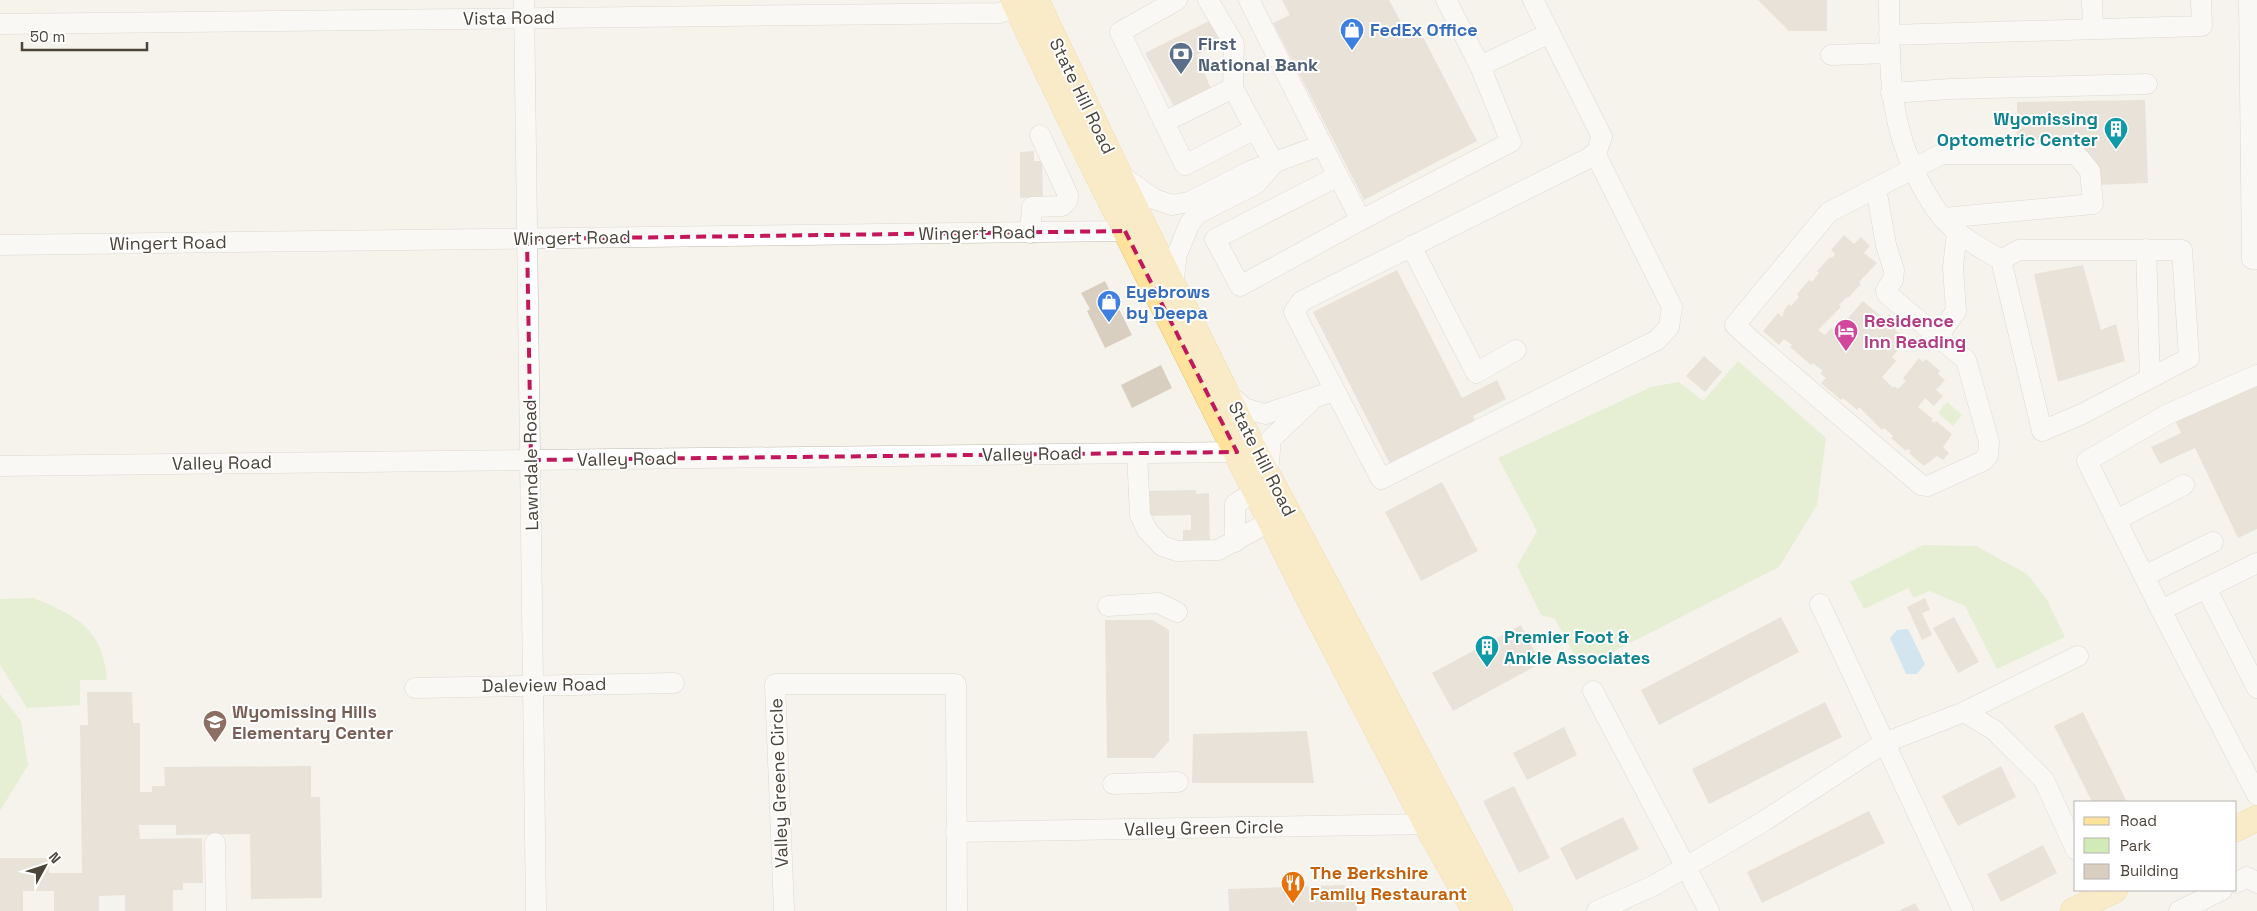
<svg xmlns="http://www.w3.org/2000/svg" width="2257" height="911" viewBox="0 0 2257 911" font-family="'Space Grotesk',sans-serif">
  <rect width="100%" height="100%" fill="#f6f3ec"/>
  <g fill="#d2eab5">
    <polygon points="1738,361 1826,438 1817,505 1779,567 1581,668 1555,619 1541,615 1517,566 1537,531 1498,458 1651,387 1679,382 1703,401"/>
    <polygon points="1947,402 1962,415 1953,426 1938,413"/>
    <polygon points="1923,545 1976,546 2027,574 2046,598 2065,637 1997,669 1965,606 1929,591 1914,598 1908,588 1864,609 1850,582"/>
    <path d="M34,598C77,616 103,629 107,680H80V705L27,708L0,665V599Z"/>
    <polygon points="0,694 21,721 28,765 0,811"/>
  </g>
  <polygon fill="#a9d4f2" points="1908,629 1925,664 1917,674 1906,674 1890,638 1897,630"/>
  <g fill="#d8cfc1">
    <polygon points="1282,0 1389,0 1410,39 1421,33 1477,141 1364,200 1273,23 1290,15"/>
    <polygon points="1758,0 1827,0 1827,31 1789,31"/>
    <polygon points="1213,19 1225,40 1197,55 1213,94 1177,112 1145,53"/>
    <polygon points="2145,100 2148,183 2093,185 2094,160 2075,139 2017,141 2017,102"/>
    <polygon points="1034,151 1034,161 1042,161 1043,197 1020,198 1020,152"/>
    <polygon points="1844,235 1854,244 1861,237 1870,246 1864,253 1877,263 1859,282 1861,284 1848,298 1847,297 1839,305 1841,307 1818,330 1825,335 1831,328 1836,332 1863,301 1884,319 1889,314 1900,324 1895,330 1907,340 1892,357 1896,361 1882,377 1893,388 1894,386 1898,389 1906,381 1903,378 1919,358 1923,362 1926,359 1940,371 1938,374 1945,380 1936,390 1943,396 1934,406 1925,398 1918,407 1933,419 1931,420 1934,423 1936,421 1952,434 1943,447 1949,453 1943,460 1937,456 1924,466 1909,453 1911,451 1908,449 1906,451 1891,438 1893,436 1884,428 1882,430 1859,407 1857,410 1843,398 1841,400 1821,383 1826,378 1820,373 1823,371 1813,363 1811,365 1790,347 1792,345 1784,339 1779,345 1763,331 1778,313 1782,317 1784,313 1783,312 1789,304 1791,306 1799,297 1797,294 1809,280 1812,282 1819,273 1817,271 1830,257 1832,258 1835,254 1831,250"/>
    <polygon points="2083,265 2101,330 2116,324 2125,361 2058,382 2034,274"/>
    <polygon points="1397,270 1462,398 1497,380 1506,399 1473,416 1475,421 1390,464 1313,312"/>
    <polygon points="1105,281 1132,335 1105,348 1087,311 1090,309 1081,293"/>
    <polygon points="1704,356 1722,372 1705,392 1686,376"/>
    <polygon points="1161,365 1172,388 1132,408 1121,385"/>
    <polygon points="2257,381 2257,529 2238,538 2195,448 2160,464 2151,447 2181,433 2175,420"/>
    <polygon points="1442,482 1478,551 1421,581 1385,512"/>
    <polygon points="1196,490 1196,494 1209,493 1210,550 1183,550 1183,530 1191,530 1191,515 1146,516 1145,491"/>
    <polygon points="1925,598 1930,610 1922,613 1932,635 1922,640 1907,607"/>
    <polygon points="1781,617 1799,652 1659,725 1641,690"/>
    <polygon points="1954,617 1979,662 1958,673 1933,628"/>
    <polygon points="1105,620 1153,620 1169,630 1169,741 1154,758 1107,758"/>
    <polygon points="1521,625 1541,663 1453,711 1432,673"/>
    <polygon points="87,692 132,692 133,723 140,723 140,792 152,792 152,786 165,786 164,767 311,766 311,797 320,797 322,898 251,899 250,834 176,835 176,825 139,825 140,839 202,838 203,883 183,883 183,890 173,890 173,911 125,911 125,895 99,896 99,911 54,911 54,891 23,891 23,911 0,911 0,858 49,858 49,873 82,873 80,725 88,725"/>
    <polygon points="1825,702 1842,737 1709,804 1692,769"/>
    <polygon points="2083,712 2127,802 2092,802 2054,726"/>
    <polygon points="1564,727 1577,755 1527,780 1513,753"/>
    <polygon points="1307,731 1314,783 1192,783 1193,734"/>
    <polygon points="2001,766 2016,797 1958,826 1942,796"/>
    <polygon points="1514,786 1550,858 1519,873 1483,801"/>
    <polygon points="1869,811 1885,843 1762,903 1747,872"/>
    <polygon points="1623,817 1639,849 1576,880 1560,848"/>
    <polygon points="2043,845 2057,873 2001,902 1987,874"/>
    <polygon points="1344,885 1357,896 1357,911 1229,911 1228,889"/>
    <polygon points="1915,903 1920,911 1898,911"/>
  </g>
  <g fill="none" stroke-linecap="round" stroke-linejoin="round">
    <defs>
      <g id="minor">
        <polyline points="524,0 536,911"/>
        <polyline points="1177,0 1120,32 1185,165 1255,129 1274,163"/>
        <polyline points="1208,0 1234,44 1233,88 1255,129"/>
        <polyline points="1249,0 1322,145"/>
        <polyline points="1446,0 1480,66"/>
        <polyline points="1533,0 1602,137 1597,151 1589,158 1302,301 1294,312 1381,479 1657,340 1669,327 1672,307 1595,153"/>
        <path d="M1889,0C1890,67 1887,117 1918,179C1928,198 1939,217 1956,231C1969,242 1986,251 2001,260L2042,431L2082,414L2189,358L2182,250H2019L2001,260"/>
        <polyline points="2092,0 2093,29"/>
        <polyline points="2249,0 2252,259 2257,259"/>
        <polyline points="0,24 999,13 1017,7"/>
        <polyline points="1889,35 2202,26 2201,0"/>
        <polyline points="1831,55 1890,53"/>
        <polyline points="1891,93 1950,89 2147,84"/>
        <polyline points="1164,122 1233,88"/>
        <polyline points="1119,174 1154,199 1172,205 1189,202 1250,171 1322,145 1361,220 1511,142 1480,66 1550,33"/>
        <polyline points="1338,176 1215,239 1240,286 1361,220"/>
        <polyline points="1876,188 1886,245 1894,270 1893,280 1886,290 1887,294 1966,360 1989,442 1988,455 1983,461 1928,486 1921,485 1751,340 1735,325 1829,212 1942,154 2076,154 2090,171 2093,204 1943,218"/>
        <polyline points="1030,233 1032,207 1062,206 1067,201 1068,195 1040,135"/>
        <polyline points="0,245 1125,231 1138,229"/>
        <polyline points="1411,246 1476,373 1516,350"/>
        <polyline points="2146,249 2150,378"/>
        <polyline points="1173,285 1177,254 1189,225 1197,214 1256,184 1274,163"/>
        <polyline points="1938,336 1956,311 1953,267 1957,232"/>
        <polyline points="1228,394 1244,408 1265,414 1334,391"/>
        <polyline points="1137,453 1140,515 1147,530 1162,546 1177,551 1218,550 1271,521"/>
        <polyline points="0,466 1237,452 1247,448"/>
        <polyline points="1268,472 1271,439 1309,403"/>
        <polyline points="2116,520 2087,461 2168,414 2257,375"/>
        <polyline points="1235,542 1235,504 1256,491"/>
        <polyline points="2257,563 2161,610 2257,795"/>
        <polyline points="2144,576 2213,542"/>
        <polyline points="2206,588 2257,688"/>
        <polyline points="1820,604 1963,911"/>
        <polyline points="1108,606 1158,603 1177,612"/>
        <polyline points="2161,610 2116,520 2184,485"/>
        <polyline points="415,688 674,683"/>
        <polyline points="1593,691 1709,911"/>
        <polyline points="1964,712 2078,656"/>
        <polyline points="1113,784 1178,782"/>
        <polyline points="956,832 1426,824 1439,820"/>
        <polyline points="215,843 216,911"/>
        <polyline points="2236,883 2247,877 2257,883"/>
        <polyline points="784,911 775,684 956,684 957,911"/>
        <polyline points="1597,911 1653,886 1761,823 1884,743 1964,712 1994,730 2044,780 2076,850"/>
        <polyline points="2179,911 2222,890"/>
      </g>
      <g id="major">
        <polyline points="1013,0 1080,140 1312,605 1426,824 1475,911"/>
        <polyline points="1036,0 1145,228 1252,445 1500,911"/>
        <polyline points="2236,829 2257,818"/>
        <polyline points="2073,911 2115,890"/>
      </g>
    </defs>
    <use href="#minor" stroke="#c2bbae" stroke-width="21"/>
    <use href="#major" stroke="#e6c16a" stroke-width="26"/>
    <use href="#minor" stroke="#fff" stroke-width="20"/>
    <use href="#major" stroke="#ffe39c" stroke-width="25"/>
  </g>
  <path d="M0 0H2257V911H0ZM1125,231L1237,452L531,460L527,239Z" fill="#f6f3ec" fill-opacity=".55" fill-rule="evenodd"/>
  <path fill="none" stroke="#c2185b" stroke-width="4" stroke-dasharray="10 6" stroke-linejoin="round" d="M1125,231L1237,452L531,460L527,239Z"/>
  <defs>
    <symbol id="shop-pin" viewBox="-11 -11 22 30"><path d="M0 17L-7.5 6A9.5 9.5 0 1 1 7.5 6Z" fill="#3f7fe0" stroke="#fff"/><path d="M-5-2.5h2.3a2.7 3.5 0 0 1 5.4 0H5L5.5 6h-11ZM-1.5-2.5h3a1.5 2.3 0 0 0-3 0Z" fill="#fff"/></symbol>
    <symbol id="bank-pin" viewBox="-11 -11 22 30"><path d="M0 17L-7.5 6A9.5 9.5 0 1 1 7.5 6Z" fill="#5c6f8a" stroke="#fff"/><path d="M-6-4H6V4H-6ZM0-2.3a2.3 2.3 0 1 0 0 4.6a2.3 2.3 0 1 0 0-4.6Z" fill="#fff"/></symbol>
    <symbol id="building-pin" viewBox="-11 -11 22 30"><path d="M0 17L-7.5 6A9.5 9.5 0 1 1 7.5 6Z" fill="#0f9aa8" stroke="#fff"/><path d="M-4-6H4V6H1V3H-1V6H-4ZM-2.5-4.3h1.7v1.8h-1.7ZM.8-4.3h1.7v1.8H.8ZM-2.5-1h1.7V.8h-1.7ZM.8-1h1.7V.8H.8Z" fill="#fff"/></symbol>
    <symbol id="hotel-pin" viewBox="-11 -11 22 30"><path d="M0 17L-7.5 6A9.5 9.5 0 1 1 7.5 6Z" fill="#d1479c" stroke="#fff"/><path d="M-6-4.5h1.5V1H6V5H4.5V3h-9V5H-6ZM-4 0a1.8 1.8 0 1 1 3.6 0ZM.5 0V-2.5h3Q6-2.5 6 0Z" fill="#fff"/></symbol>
    <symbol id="school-pin" viewBox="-11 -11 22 30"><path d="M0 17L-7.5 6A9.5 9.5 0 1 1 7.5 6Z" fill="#8d6e63" stroke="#fff"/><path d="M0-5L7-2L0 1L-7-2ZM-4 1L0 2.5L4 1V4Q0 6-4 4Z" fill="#fff"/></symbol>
    <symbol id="restaurant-pin" viewBox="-11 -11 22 30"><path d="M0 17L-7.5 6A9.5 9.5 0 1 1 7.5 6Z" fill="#e8710a" stroke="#fff"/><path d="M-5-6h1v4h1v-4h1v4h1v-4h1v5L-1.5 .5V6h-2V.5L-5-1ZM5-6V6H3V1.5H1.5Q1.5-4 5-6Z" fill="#fff"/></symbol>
  </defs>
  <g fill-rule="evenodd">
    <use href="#shop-pin" x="1338" y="16" width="28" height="38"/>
    <use href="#bank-pin" x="1167" y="40" width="28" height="38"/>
    <use href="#building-pin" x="2102" y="115" width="28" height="38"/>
    <use href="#shop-pin" x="1095" y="288" width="28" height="38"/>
    <use href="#hotel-pin" x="1832" y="317" width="28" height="38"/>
    <use href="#building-pin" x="1473" y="633" width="28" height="38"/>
    <use href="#school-pin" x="201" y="708" width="28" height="38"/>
    <use href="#restaurant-pin" x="1279" y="869" width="28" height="38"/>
  </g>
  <g text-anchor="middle" stroke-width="4" stroke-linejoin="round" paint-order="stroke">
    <g font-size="18" fill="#4b4439" stroke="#fff">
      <text transform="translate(509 18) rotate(-1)" y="6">Vista Road</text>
      <text transform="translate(1082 96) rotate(64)" y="6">State Hill Road</text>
      <text transform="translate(977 233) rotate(-1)" y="6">Wingert Road</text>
      <text transform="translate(572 238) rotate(-1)" y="6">Wingert Road</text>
      <text transform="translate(168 243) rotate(-1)" y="6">Wingert Road</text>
      <text transform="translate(1032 454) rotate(-1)" y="6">Valley Road</text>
      <text transform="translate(627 459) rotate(-1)" y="6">Valley Road</text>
      <text transform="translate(1262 459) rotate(63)" y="6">State Hill Road</text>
      <text transform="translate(222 463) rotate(-1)" y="6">Valley Road</text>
      <text transform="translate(531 465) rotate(-91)" y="6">Lawndale Road</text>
      <text transform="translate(544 685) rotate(-1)" y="6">Daleview Road</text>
      <text transform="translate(779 783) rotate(-92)" y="6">Valley Greene Circle</text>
      <text transform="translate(1204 828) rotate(-1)" y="6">Valley Green Circle</text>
    </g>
    <g font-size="18" font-weight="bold" fill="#366cbe" stroke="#fff" text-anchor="start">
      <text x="1370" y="36">FedEx Office</text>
      <text x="1126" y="298">Eyebrows<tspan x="1126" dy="21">by Deepa</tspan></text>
    </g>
    <g font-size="18" font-weight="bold" fill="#4e5e75" stroke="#fff" text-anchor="start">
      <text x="1198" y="50">First<tspan x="1198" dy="21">National Bank</tspan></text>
    </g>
    <g font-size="18" font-weight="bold" fill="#0d838f" stroke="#fff" text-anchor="end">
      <text x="2098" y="125">Wyomissing<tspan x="2098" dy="21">Optometric Center</tspan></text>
      <text x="1504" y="643" text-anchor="start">Premier Foot &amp;<tspan x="1504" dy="21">Ankle Associates</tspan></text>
    </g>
    <g font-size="18" font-weight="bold" fill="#b23c85" stroke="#fff" text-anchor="start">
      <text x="1864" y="327">Residence<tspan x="1864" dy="21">Inn Reading</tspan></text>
    </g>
    <g font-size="18" font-weight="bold" fill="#785e54" stroke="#fff" text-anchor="start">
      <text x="232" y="718">Wyomissing Hills<tspan x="232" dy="21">Elementary Center</tspan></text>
    </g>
    <g font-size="18" font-weight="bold" fill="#c56008" stroke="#fff" text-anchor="start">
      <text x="1310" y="879">The Berkshire<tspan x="1310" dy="21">Family Restaurant</tspan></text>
    </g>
  </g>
  <rect x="2074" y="801" width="162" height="90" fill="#ffffff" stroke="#b7b4b0"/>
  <rect x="2084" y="817" width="25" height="8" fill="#ffe39c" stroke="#b7b4b0"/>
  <text x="2120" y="826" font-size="15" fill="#4b4439">Road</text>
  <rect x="2084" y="838" width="25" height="15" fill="#d2eab5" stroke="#b7b4b0"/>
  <text x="2120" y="851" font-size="15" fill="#4b4439">Park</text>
  <rect x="2084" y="864" width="25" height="15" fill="#d8cfc1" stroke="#b7b4b0"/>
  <text x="2120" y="876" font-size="15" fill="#4b4439">Building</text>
  <g transform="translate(45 866) rotate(50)" stroke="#ffffff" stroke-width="4" paint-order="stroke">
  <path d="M0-4L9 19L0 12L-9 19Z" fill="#4b4439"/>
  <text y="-8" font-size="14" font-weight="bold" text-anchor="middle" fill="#4b4439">N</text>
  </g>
  <path d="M22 42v8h125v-8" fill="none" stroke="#4b4439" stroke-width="2.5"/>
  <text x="30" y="42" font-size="15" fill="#4b4439" stroke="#ffffff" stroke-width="4" paint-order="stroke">50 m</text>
</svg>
